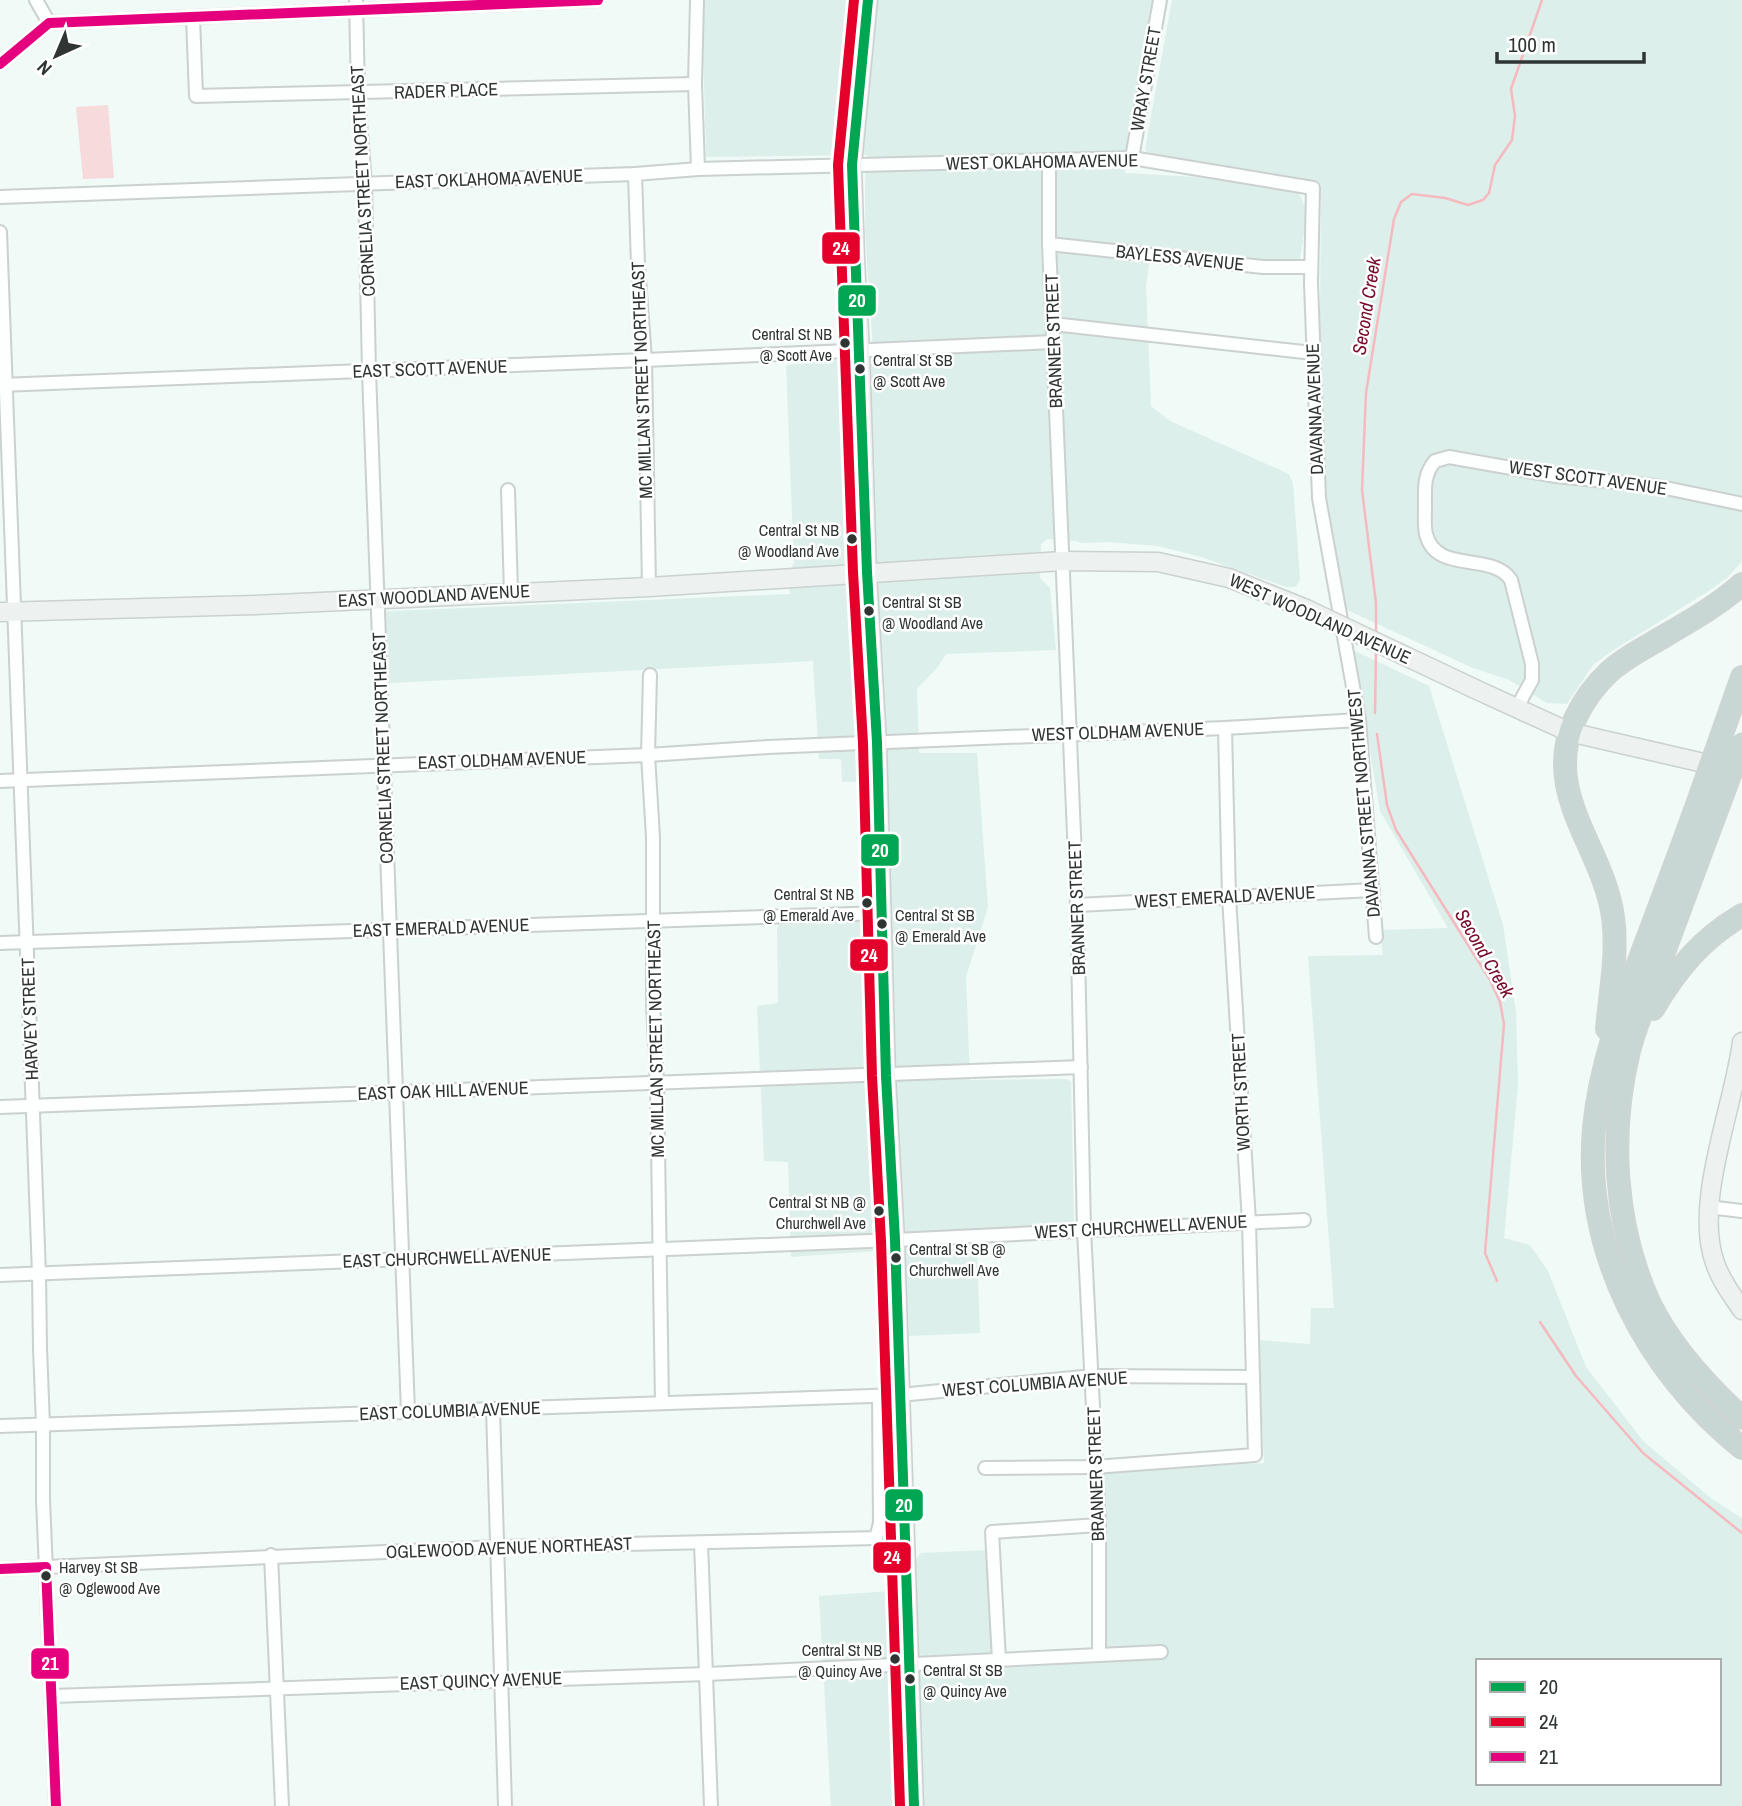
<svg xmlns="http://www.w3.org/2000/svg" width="1742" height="1806" viewBox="0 0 1742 1806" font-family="'Archivo Narrow',sans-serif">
  <rect width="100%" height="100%" fill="#f0faf7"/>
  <g fill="#ddefea" fill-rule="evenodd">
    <polygon points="704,0 1152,0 1128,135 1125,173 1195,177 1287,188 1300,195 1307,213 1298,272 1150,259 1146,286 1151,406 1170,421 1289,474 1293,484 1300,579 1296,587 1286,587 1201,557 1158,546 1108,542 1081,543 1076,541 1047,539 1041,544 1040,578 1050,588 1056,650 946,654 937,668 917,689 919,753 977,753 988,907 966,977 970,1080 1066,1079 1071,1082 1074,1221 1068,1225 976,1228 980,1333 909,1336 905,1249 791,1257 788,1162 764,1161 757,1006 778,1003 777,928 779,925 891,919 886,781 842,782 841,759 819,759 813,661 373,684 371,612 790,594 788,574 794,563 786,365 836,360 842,362 847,367 874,364 865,231 865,181 867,155 706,157 702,11"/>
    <polygon points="1172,0 1742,0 1742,561 1728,577 1707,592 1612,651 1593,665 1567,704 1547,703 1509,680 1473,668 1347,610 1327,506 1320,317 1321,193 1318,184 1266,172 1148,155 1145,149"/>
    <path d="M1353,650L1429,686L1503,925L1516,1012L1518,1085L1504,1238L1530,1245L1548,1271L1586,1367L1644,1442L1712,1499L1742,1518V1806H831L819,1596L891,1591L921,1553L988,1550L995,1664L1102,1658L1098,1471L1264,1463L1258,1340L1310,1344L1311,1308H1334L1308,956L1383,955L1380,930L1448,928L1380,811ZM1478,1661H1719V1783H1478Z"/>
  </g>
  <polygon fill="#f7dadc" points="108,105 114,178 83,179 76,107"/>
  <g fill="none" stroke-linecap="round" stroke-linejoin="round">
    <g stroke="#f5b9bf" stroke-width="2.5">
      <polyline points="1376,636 1376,603 1362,490 1366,393 1394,219 1401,202 1412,194 1445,198 1468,205 1483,200 1489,193 1495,165 1512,140 1515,116 1511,89 1542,0"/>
      <polyline points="1375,713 1376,650"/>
      <polyline points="1377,734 1387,805 1396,830 1490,980 1500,1002 1504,1024 1485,1253 1497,1281"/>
      <polyline points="1540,1322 1576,1376 1643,1453 1742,1533"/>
    </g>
    <defs>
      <g id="street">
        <polyline points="36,0 49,23"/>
        <polyline points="356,0 358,94 365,184 369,372 408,1412"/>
        <polyline points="697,0 695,84 698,169"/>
        <polyline points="193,17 196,96 695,84"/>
        <polyline points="49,23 598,0"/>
        <polyline points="0,64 49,23"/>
        <polyline points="1132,158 1160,0"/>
        <polyline points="1049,160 1049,244 1077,905 1084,1230 1099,1525 1099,1655"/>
        <polyline points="635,174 638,265 645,360 649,587"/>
        <polyline points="0,197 635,174 698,169 1132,158 1313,188 1311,283 1319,498 1359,720 1376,937"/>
        <polyline points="0,232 39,1274 40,1348 43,1425 43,1500 56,1806"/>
        <polyline points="1049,244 1263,267 1311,267"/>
        <polyline points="1053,324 1313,353"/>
        <polyline points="0,385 645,360 1053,342"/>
        <polyline points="508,490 511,593"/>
        <polyline points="650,675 648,755 653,837 653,1004 657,1084 662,1403"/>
        <path d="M1516,709L1532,680V664L1511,580C1492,551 1436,575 1426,534C1424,526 1425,516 1425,507C1425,490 1423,475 1435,461L1449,457L1556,476L1656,486L1742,504"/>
        <polyline points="0,781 648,755 768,747 1225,728 1359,720"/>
        <polyline points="1077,905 1373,890"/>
        <polyline points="0,943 882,913"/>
        <polyline points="0,1107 1081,1067"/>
        <polyline points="1708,1207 1742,1211"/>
        <polyline points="0,1275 895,1240 1304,1220"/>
        <polyline points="493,1409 505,1806"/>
        <polyline points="0,1426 900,1395 1093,1376 1253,1377"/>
        <polyline points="985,1468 1094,1467 1255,1455 1249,1222 1229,897 1225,728"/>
        <polyline points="701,1543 711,1806"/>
        <polyline points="271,1555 282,1806"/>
        <polyline points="0,1569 499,1547 876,1538 880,1523 879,1396"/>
        <polyline points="999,1660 992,1532 1099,1525"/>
        <polyline points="52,1696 707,1674 1161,1652"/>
      </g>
      <g id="secondary">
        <polyline points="868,0 852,165 855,257 860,351 867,572 877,742 886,1076 895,1240 914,1806"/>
        <polyline points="0,612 255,605 649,587 1063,561 1158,562 1229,578 1304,608"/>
        <polyline points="1475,689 1569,732 1721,767"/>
        <path d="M1742,1042C1734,1106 1693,1203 1715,1263C1721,1281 1732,1295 1742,1310"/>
      </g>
      <g id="highway">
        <polyline points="1721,737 1742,677"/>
        <path d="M1704,785C1685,839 1665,892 1645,945C1623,1004 1600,1064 1594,1128C1583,1253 1647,1371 1742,1448"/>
        <path d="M1724,791C1701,853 1678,914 1655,976C1647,1001 1635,1026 1629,1051C1609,1133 1614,1225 1649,1302C1670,1346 1706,1385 1742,1418"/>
        <path d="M1653,1009C1677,969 1701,939 1742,915"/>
        <path d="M1607,1029C1610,992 1618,955 1613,917C1603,846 1541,793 1575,719C1583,702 1595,685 1609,672C1621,661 1635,653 1649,645C1681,626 1714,609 1742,584"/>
      </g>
    </defs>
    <use href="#street" stroke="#cad1cf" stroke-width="16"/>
    <use href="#secondary" stroke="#cad1cf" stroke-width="21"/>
    <use href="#highway" stroke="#d0d5d3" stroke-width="24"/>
    <use href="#street" stroke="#fdfefe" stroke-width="12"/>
    <use href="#secondary" stroke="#edf2f1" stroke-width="18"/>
    <use href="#highway" stroke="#c8d7d4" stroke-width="21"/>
    <defs>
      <polyline id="secondary-bridge" points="1304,608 1475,689"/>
      <g id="highway-bridge">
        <polyline points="1704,785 1721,737"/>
        <polyline points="1724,791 1742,743"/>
      </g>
    </defs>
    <use href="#secondary-bridge" stroke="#cad1cf" stroke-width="21" stroke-linecap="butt"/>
    <use href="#highway-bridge" stroke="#d0d5d3" stroke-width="24" stroke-linecap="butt"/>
    <use href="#secondary-bridge" stroke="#edf2f1" stroke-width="18"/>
    <use href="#highway-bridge" stroke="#c8d7d4" stroke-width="21"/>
    <defs>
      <polyline id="bus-1" points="868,0 852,165 867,572 877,742 886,1076 895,1240 914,1806"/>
      <polyline id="bus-2" points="854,0 838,165 853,572 863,743 872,1076 881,1241 900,1806"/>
      <g id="bus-3">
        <polyline points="0,64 49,23 598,0"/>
        <polyline points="0,1569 46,1567 56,1806"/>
      </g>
    </defs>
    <use href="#bus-1" stroke="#fff" stroke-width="16"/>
    <use href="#bus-2" stroke="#fff" stroke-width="16"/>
    <use href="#bus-3" stroke="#fff" stroke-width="16"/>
    <use href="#bus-1" stroke="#00a651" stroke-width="10"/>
    <use href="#bus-2" stroke="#e4002b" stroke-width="10"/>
    <use href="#bus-3" stroke="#e5007d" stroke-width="10"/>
  </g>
  <g fill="#2e3533" stroke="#fff" stroke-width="2.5">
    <circle cx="845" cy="343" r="6"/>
    <circle cx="860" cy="369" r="6"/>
    <circle cx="852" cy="539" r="6"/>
    <circle cx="869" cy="611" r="6"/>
    <circle cx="867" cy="903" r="6"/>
    <circle cx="882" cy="924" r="6"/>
    <circle cx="879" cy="1211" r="6"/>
    <circle cx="896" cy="1258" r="6"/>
    <circle cx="46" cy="1576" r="6"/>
    <circle cx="895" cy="1659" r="6"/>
    <circle cx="910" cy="1679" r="6"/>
  </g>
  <g text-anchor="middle" stroke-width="5" stroke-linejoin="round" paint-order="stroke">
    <g font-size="16" fill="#2e3533" stroke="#fff" text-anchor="start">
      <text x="832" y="340" text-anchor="end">Central St NB<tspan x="832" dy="21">@ Scott Ave</tspan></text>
      <text x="873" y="366">Central St SB<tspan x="873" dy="21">@ Scott Ave</tspan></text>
      <text x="839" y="536" text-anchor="end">Central St NB<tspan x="839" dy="21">@ Woodland Ave</tspan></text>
      <text x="882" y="608">Central St SB<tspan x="882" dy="21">@ Woodland Ave</tspan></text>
      <text x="854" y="900" text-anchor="end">Central St NB<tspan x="854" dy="21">@ Emerald Ave</tspan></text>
      <text x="895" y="921">Central St SB<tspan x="895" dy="21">@ Emerald Ave</tspan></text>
      <text x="866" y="1208" text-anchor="end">Central St NB @<tspan x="866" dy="21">Churchwell Ave</tspan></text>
      <text x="909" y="1255">Central St SB @<tspan x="909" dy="21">Churchwell Ave</tspan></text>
      <text x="59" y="1573">Harvey St SB<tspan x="59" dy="21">@ Oglewood Ave</tspan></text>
      <text x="882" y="1656" text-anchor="end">Central St NB<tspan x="882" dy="21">@ Quincy Ave</tspan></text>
      <text x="923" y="1676">Central St SB<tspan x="923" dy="21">@ Quincy Ave</tspan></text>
    </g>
    <g font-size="18" fill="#2e3533" stroke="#fff">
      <text transform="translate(1146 79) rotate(-80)" y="6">WRAY STREET</text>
      <text transform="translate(446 91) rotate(-2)" y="6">RADER PLACE</text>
      <text transform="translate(1042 162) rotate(-1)" y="6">WEST OKLAHOMA AVENUE</text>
      <text transform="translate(489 179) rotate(-2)" y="6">EAST OKLAHOMA AVENUE</text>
      <text transform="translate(363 181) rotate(-93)" y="6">CORNELIA STREET NORTHEAST</text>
      <text transform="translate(1180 258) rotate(6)" y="6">BAYLESS AVENUE</text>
      <text transform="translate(1054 341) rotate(-92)" y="6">BRANNER STREET</text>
      <text transform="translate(430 369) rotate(-2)" y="6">EAST SCOTT AVENUE</text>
      <text transform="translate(642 380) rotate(-92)" y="6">MC MILLAN STREET NORTHEAST</text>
      <text transform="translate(1315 409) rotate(-92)" y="6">DAVANNA AVENUE</text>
      <text transform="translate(1588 478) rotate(8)" y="6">WEST SCOTT AVENUE</text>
      <text transform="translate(434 596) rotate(-3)" y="6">EAST WOODLAND AVENUE</text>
      <text transform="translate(1320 619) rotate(24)" y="6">WEST WOODLAND AVENUE</text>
      <text transform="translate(1118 732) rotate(-2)" y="6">WEST OLDHAM AVENUE</text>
      <text transform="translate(383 748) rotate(-92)" y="6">CORNELIA STREET NORTHEAST</text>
      <text transform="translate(502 760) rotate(-2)" y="6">EAST OLDHAM AVENUE</text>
      <text transform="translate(1364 803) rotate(-95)" y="6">DAVANNA STREET NORTHWEST</text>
      <text transform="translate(1225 897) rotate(-3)" y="6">WEST EMERALD AVENUE</text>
      <text transform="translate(1077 908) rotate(-92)" y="6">BRANNER STREET</text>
      <text transform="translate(441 928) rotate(-2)" y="6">EAST EMERALD AVENUE</text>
      <text transform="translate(30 1019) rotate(-92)" y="6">HARVEY STREET</text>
      <text transform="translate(656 1039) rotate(-91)" y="6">MC MILLAN STREET NORTHEAST</text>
      <text transform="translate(443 1091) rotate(-2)" y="6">EAST OAK HILL AVENUE</text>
      <text transform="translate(1241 1092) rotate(-93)" y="6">WORTH STREET</text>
      <text transform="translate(1141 1227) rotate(-3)" y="6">WEST CHURCHWELL AVENUE</text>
      <text transform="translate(447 1258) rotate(-2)" y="6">EAST CHURCHWELL AVENUE</text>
      <text transform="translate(1035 1384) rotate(-4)" y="6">WEST COLUMBIA AVENUE</text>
      <text transform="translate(450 1411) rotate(-2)" y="6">EAST COLUMBIA AVENUE</text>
      <text transform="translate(1096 1474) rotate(-92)" y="6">BRANNER STREET</text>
      <text transform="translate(509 1548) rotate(-2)" y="6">OGLEWOOD AVENUE NORTHEAST</text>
      <text transform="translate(481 1681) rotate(-2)" y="6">EAST QUINCY AVENUE</text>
    </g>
    <g font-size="19" font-style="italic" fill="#760b2b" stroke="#fff">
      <text transform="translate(1366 306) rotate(-81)" y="7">Second Creek</text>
      <text transform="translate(1485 953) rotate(60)" y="7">Second Creek</text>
    </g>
  </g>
  <g stroke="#fff" stroke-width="2.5">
    <rect x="821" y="231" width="40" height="34" rx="7" fill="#e4002b"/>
    <rect x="837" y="284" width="40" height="33" rx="7" fill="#00a651"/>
    <rect x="860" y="833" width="40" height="34" rx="7" fill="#00a651"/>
    <rect x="849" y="938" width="40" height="34" rx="7" fill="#e4002b"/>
    <rect x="884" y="1488" width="40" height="34" rx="7" fill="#00a651"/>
    <rect x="872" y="1541" width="40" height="33" rx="7" fill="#e4002b"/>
    <rect x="30" y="1647" width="40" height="33" rx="7" fill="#e5007d"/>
  </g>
  <g font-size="19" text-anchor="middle" font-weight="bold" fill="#fff">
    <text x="841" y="255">24</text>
    <text x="857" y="307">20</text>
    <text x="880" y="857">20</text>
    <text x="869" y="962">24</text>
    <text x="904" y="1512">20</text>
    <text x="892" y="1564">24</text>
    <text x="50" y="1670">21</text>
  </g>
  <rect x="1476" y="1659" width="245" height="126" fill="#ffffff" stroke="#abaead" stroke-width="2"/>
  <rect x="1490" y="1682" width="35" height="10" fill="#00a651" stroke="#abaead" stroke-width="2"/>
  <text x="1539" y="1694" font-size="21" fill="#2e3533">20</text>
  <rect x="1490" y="1717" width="35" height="10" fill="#e4002b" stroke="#abaead" stroke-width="2"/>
  <text x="1539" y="1729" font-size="21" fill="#2e3533">24</text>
  <rect x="1490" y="1752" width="35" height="10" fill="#e5007d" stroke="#abaead" stroke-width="2"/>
  <text x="1539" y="1764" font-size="21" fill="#2e3533">21</text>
  <g transform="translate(56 56) rotate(224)" stroke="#ffffff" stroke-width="5" paint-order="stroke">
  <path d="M0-5L12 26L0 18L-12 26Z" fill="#2e3533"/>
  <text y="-10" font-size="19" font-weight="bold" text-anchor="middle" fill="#2e3533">N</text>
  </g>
  <path d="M1497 52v10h147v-10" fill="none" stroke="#2e3533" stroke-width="3.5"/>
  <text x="1508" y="52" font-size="21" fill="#2e3533" stroke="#ffffff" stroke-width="5" paint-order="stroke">100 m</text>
</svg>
